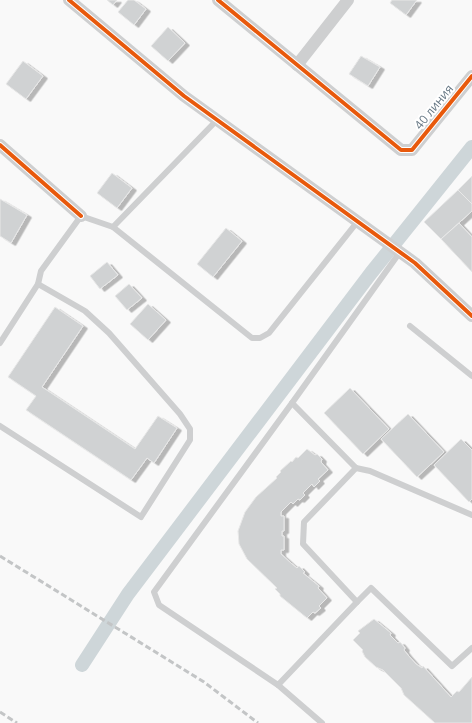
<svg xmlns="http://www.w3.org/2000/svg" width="472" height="723" viewBox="0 0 472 723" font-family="'Open Sans',sans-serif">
  <defs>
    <filter id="shadow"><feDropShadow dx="4.5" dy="2.5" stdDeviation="0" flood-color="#0004"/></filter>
  </defs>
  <rect width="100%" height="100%" fill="#f9f9f9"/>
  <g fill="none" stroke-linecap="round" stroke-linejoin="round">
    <polyline stroke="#ced6d9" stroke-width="14" points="82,665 128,594 371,273 472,147"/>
  </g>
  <g fill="#d0d2d3" stroke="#e8e8e8" filter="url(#shadow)">
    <polygon points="107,0 117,0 113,5"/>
    <polygon points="128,0 134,0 146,9 134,25 118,12"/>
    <polygon points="392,0 417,0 406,15 390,3"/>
    <polygon points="168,27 185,43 168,61 151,46"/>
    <polygon points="361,56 380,67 368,86 349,74"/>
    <polygon points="23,61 43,76 26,99 6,84"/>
    <polygon points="112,173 132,188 117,208 97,193"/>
    <polygon points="472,176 472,204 458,190"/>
    <polygon points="458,190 472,204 472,211 441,239 424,222"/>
    <polygon points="0,199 27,215 11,243 0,236"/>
    <polygon points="459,223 472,237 472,272 441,239"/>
    <polygon points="226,228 242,241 213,277 197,264"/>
    <polygon points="107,262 118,275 100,289 90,276"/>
    <polygon points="129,284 142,298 127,310 115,296"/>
    <polygon points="148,304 166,320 148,340 130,324"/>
    <polygon points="55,307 83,326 42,387 135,449 158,416 177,428 154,463 147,458 131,480 26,410 36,396 8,377"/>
    <polygon points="350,388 389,429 363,454 324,413"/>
    <polygon points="408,414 444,452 417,477 381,439"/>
    <polygon points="461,439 472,450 472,499 469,502 434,465"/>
    <polygon points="307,449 315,455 317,454 322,459 321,462 328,470 318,479 320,481 314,487 312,484 303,493 305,495 300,500 298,499 293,504 291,502 281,512 281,516 284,516 284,531 282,531 282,536 284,536 284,550 281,550 281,554 292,564 297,568 299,566 305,572 303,573 319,586 318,588 327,598 319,606 321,608 315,613 313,612 307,618 280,596 280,594 275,589 277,588 247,559 239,544 238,531 245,512 256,497 277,478 276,477 281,472 280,471 291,461 292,462 296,457 298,458"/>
    <polygon points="374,619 391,633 390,635 398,643 400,642 405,648 404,650 408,655 416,664 422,668 423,666 451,697 457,691 459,692 472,677 472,723 435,723 404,695 401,688 383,670 376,667 365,657 362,651 363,650 353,640 360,633 358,631"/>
  </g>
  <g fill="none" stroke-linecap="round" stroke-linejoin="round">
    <g stroke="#cecfd0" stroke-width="6">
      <polyline points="113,227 252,338 260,338 269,333 358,221"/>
      <polyline points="400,252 292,403 356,468 370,471 472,515"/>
      <polyline points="410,326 472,376"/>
      <polyline points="0,343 38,284 41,271 81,216 113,227 217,120"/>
      <polyline points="292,403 154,592 159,605 278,685 357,602"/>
      <polyline points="0,426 141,517 190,440 190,429 180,414 109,333 85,311 38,284"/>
      <polyline points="356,468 304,522 303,544 357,602 371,588 452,666 472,648"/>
      <polyline points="278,685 322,723"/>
    </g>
    <g stroke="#cecfd0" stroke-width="12">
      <polyline points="69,0 184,96 415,263 472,316"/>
      <polyline points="218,0 401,150 412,150 472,76"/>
      <polyline points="297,65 348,0"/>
      <polyline points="0,145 81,216"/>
    </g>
    <g stroke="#c3c5c6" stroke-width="3" stroke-dasharray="6 3" stroke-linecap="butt">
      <polyline points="0,556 204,682 258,723"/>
      <polyline points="0,712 17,723"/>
    </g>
    <defs>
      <g id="cycleway">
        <polyline points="69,0 184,96 415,263 472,316"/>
        <polyline points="218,0 401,150 412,150 472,76"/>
        <polyline points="0,145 81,216"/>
      </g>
    </defs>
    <use href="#cycleway" stroke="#fff" stroke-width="6"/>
    <use href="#cycleway" stroke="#e8590c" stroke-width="4"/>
  </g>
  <g text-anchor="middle" stroke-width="4" stroke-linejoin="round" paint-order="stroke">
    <g font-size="12" fill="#657683" stroke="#fff">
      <text transform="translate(434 107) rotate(-51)" y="4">40 линия</text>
    </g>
  </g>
</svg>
